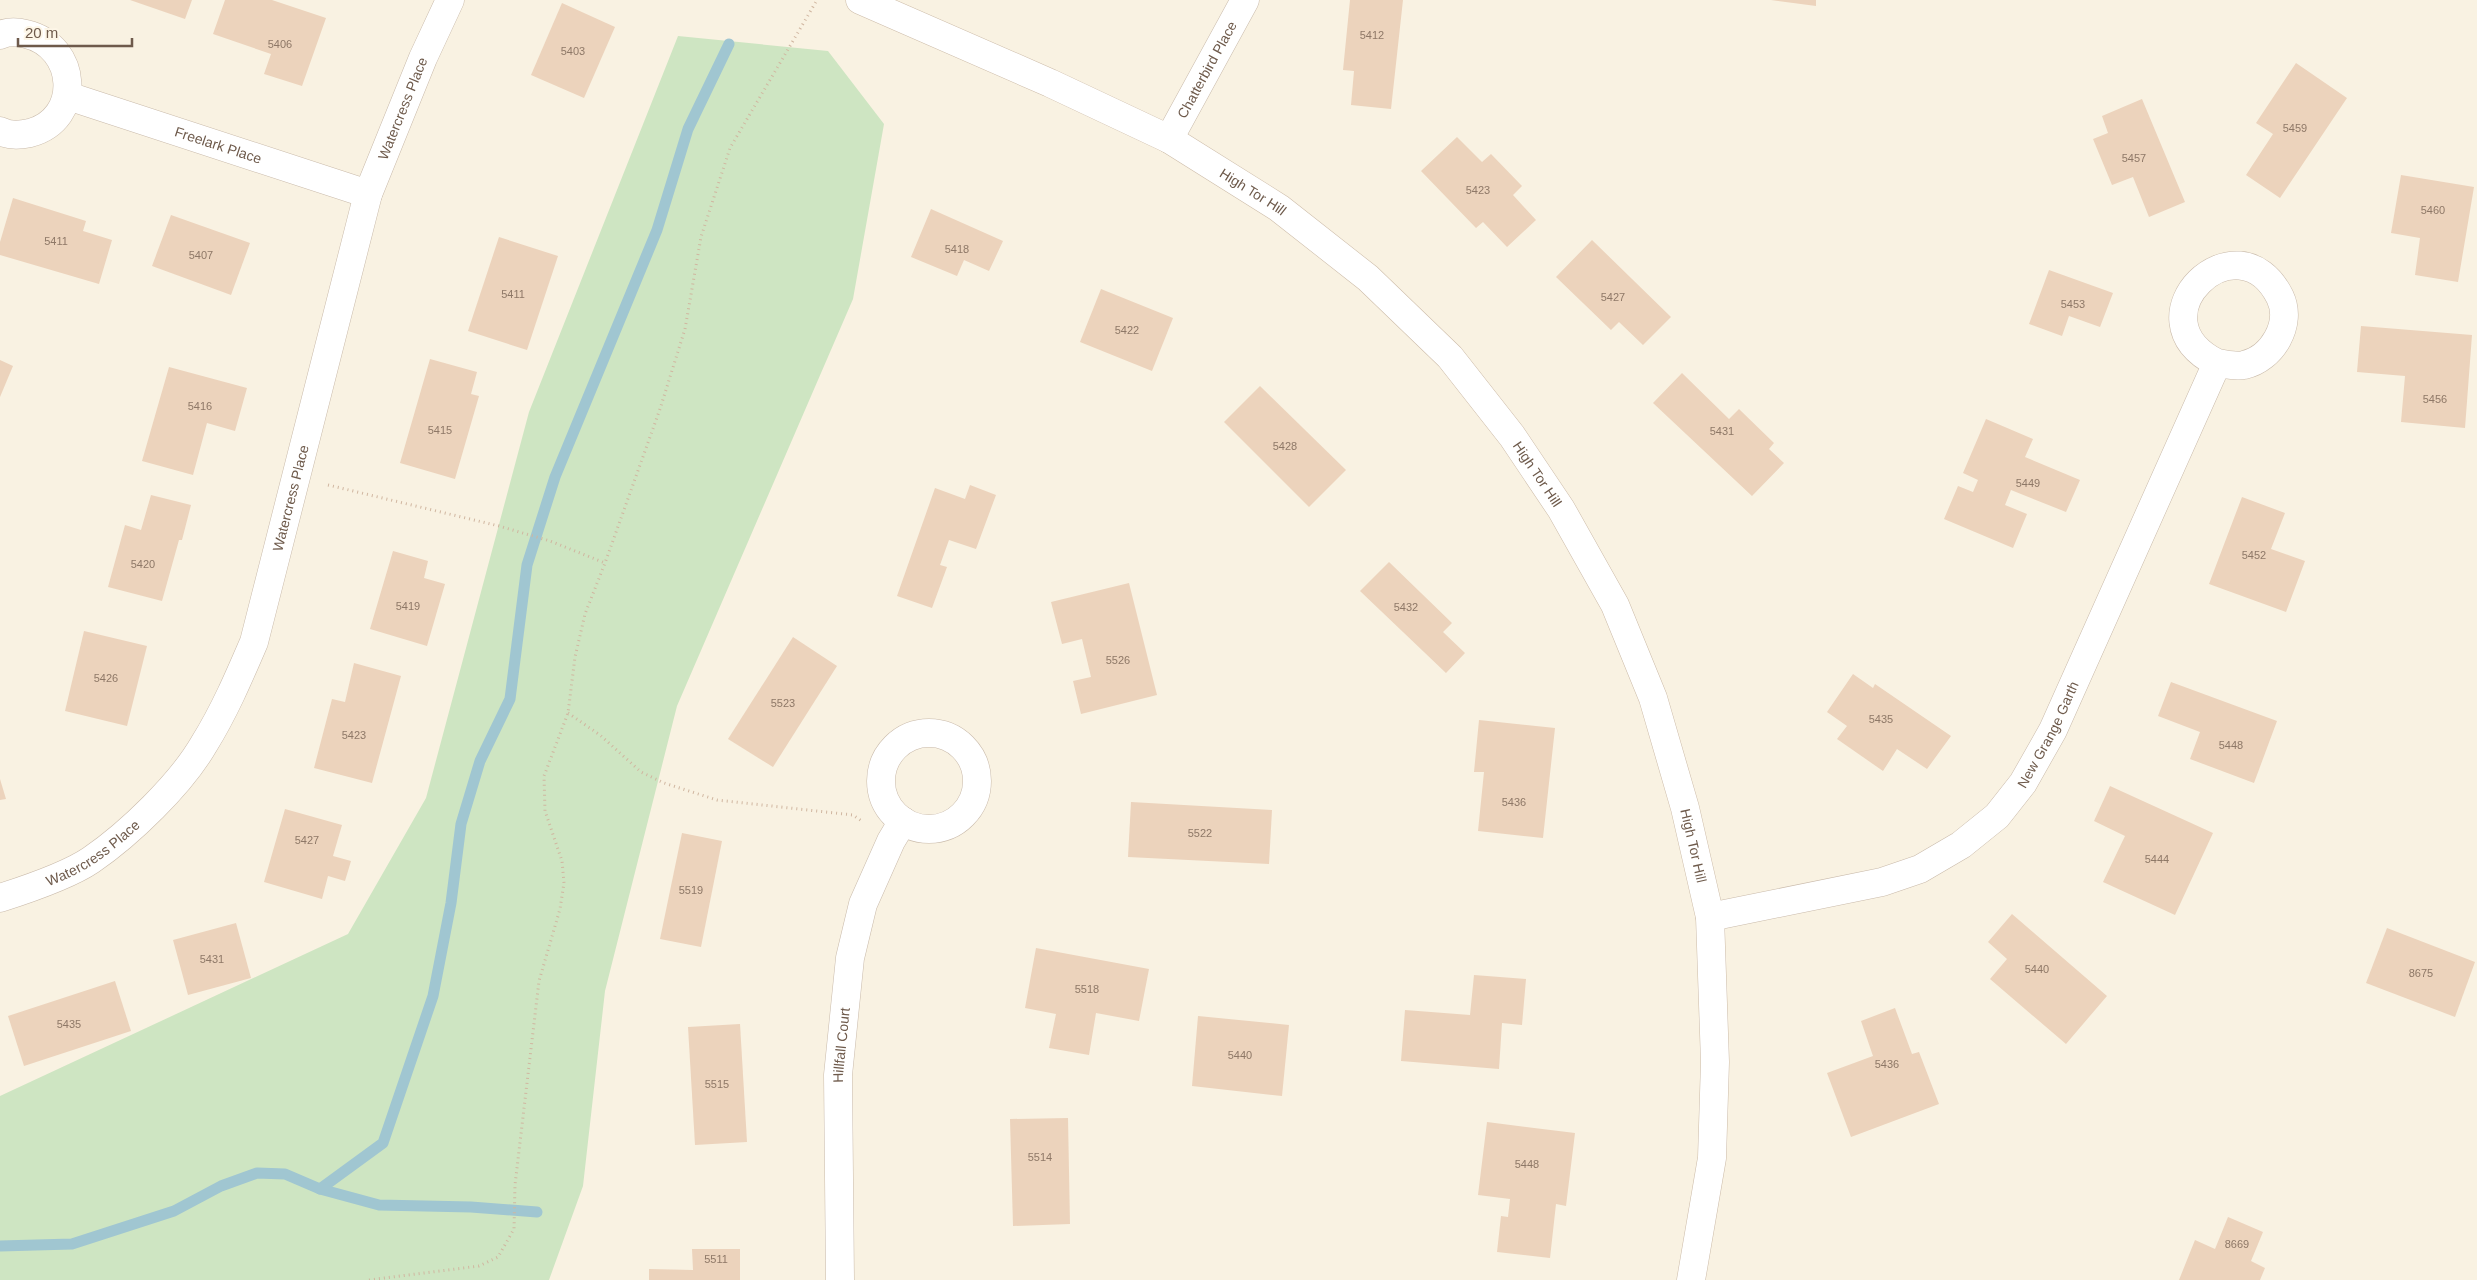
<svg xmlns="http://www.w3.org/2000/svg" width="2477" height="1280" viewBox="0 0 2477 1280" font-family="Helvetica,sans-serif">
  <rect width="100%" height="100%" fill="#f9f2e2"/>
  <polygon fill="#cee5c2" points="678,36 828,51 884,124 853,299 677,706 605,991 583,1186 549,1280 0,1280 0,1096 348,934 426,798 529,412"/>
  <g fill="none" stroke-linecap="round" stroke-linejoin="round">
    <g stroke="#a0c6d1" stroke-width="11">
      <polyline points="320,1189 383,1143 433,996 451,903 461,824 480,761 510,699 527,565 555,477 657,230 688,129 729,44"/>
      <polyline points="0,1246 72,1244 174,1211 221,1186 257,1173 285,1174 320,1189 379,1205 471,1207 537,1212"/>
    </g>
  </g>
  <g fill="#ecd3bc">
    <polygon points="130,0 192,0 185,19"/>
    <polygon points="225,0 272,0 326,18 302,86 264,74 271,54 213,34"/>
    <polygon points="1350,0 1403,0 1391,109 1351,105 1354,71 1343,70"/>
    <polygon points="1771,0 1816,0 1816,6"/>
    <polygon points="562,3 615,27 584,98 531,75"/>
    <polygon points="2296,63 2347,98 2280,198 2246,175 2273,134 2256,123"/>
    <polygon points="2142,99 2185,202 2149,217 2133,177 2112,185 2093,139 2108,133 2102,116"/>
    <polygon points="1457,137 1482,162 1491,154 1522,186 1513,195 1536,220 1507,247 1483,222 1476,228 1421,171"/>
    <polygon points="2401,175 2474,187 2458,282 2415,275 2420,238 2391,233"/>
    <polygon points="13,198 86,221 83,231 112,240 99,284 0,255 0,242"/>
    <polygon points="931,209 1003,241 989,271 964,260 957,276 911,257"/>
    <polygon points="171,215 250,243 231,295 152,266"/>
    <polygon points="499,237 558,256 527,350 468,331"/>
    <polygon points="1592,240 1671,317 1643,345 1619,322 1611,330 1556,277"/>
    <polygon points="2049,270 2113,293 2100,327 2069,316 2062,336 2029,324"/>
    <polygon points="1101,289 1173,318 1152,371 1080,342"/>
    <polygon points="2361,326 2472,335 2465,428 2401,422 2405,376 2357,372"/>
    <polygon points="430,359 477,372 471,394 479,396 455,479 400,463"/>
    <polygon points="0,360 13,366 0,397"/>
    <polygon points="169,367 247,388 235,431 207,423 193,475 142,461"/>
    <polygon points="1682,373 1729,419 1739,409 1774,443 1769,449 1784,463 1752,496 1653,403"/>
    <polygon points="1260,386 1346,470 1309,507 1224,422"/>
    <polygon points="1986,419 2033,439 2025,457 2080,480 2066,512 2011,490 2005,505 2027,514 2013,548 1944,519 1958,486 1973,492 1978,480 1963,473"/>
    <polygon points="970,485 996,495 976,549 949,540 940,565 947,567 932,608 897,596 935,488 965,499"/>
    <polygon points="151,495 191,505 182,540 179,540 162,601 108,587 125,525 141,530"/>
    <polygon points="2242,497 2285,513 2271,549 2305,561 2286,612 2209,584"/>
    <polygon points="393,551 428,561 424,578 445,584 427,646 370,629"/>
    <polygon points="1389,562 1452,623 1443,632 1465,653 1446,673 1360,591"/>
    <polygon points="1129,583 1157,695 1081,714 1073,681 1091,677 1082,639 1062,644 1051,602"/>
    <polygon points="84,631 147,646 127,726 65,711"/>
    <polygon points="793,637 837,666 773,767 728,739"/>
    <polygon points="354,663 401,676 372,783 314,768 332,699 345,702"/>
    <polygon points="1853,674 1873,688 1875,684 1951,736 1927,769 1897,749 1883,771 1837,739 1847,726 1827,712"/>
    <polygon points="2171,682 2277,721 2254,783 2190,759 2200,732 2158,716"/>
    <polygon points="1479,720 1555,728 1543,838 1478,831 1484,772 1474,772"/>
    <polygon points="0,779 6,799 0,800"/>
    <polygon points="2110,786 2213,833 2175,915 2103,882 2125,836 2094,821"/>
    <polygon points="1131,802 1272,810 1269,864 1128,857"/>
    <polygon points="285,809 342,825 333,856 351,861 345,881 328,876 322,899 264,882"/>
    <polygon points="682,833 722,841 701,947 660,939"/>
    <polygon points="2012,914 2107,996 2066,1044 1990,979 2007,959 1988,942"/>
    <polygon points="236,923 251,978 188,995 173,940"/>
    <polygon points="2387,928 2475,962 2455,1017 2366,983"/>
    <polygon points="1036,948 1149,969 1139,1021 1096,1013 1089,1055 1049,1048 1056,1014 1025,1008"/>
    <polygon points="1474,975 1526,979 1522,1025 1502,1023 1499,1069 1401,1061 1405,1010 1470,1015"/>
    <polygon points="115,981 131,1031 24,1066 8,1016"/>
    <polygon points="1895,1008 1912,1054 1919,1052 1939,1104 1851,1137 1827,1073 1873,1056 1861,1021"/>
    <polygon points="1198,1016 1289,1025 1282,1096 1192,1086"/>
    <polygon points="740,1024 747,1142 695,1145 688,1027"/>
    <polygon points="1068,1118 1070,1224 1013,1226 1010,1119"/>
    <polygon points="1487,1122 1575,1133 1566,1206 1556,1204 1550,1258 1497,1252 1501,1216 1508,1217 1510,1199 1478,1195"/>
    <polygon points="2228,1217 2263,1232 2251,1261 2265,1268 2260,1280 2179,1280 2195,1240 2215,1249"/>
    <polygon points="692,1249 740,1249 740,1280 649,1280 649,1269 693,1270"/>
  </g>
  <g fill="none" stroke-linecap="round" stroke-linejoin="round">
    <defs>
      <g id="street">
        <path d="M0,35C9,31 18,32 26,34C78,46 83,119 30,133C21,135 9,136 0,131"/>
        <path id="s1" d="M68,96L368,194"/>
        <path id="s2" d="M1169,139L1245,0"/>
        <circle cx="929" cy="781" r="48"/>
        <path id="s3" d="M0,898C25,890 69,875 91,860C129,834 181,784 204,744C224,712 239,677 254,642L368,194L423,58L450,0"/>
        <path id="s4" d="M1710,917L1882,882L1920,869L1961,845L1997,816L2023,783L2053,730L2217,363C2225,364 2236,367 2244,365C2272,359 2293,324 2280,297C2238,213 2128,318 2217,363"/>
        <path id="s5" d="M840,1280L838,1075L850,958L863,904L891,841L903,821"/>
      </g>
      <g id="secondary">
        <path id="s6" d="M860,0L1050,83L1169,139L1279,208L1368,278L1450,357L1512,436L1561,509L1615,605L1653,698L1685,808L1710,917L1715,1062L1712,1158L1691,1280"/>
      </g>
    </defs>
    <use href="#street" stroke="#c9baaa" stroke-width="29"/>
    <use href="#secondary" stroke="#ccbba8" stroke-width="29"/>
    <g stroke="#d0b6a0" stroke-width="3" stroke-dasharray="1 4" stroke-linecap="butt">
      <polyline points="328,485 499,526 550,541 605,563"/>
      <polyline points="568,713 600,735 641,772 664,783 717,800 853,815 863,822"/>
      <polyline points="369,1280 479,1266 498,1257 514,1229 515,1185 539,981 560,909 564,883 562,861 545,811 544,776 568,713 575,657 585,614 605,563 660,409 685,329 701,237 730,148 817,0"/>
    </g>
    <use href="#street" stroke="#fff" stroke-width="28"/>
    <use href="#secondary" stroke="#fff" stroke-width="28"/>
  </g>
  <g text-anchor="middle" stroke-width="4" stroke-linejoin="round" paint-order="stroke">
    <g font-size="11" fill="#8e7867">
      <text x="1372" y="39">5412</text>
      <text x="280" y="48">5406</text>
      <text x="573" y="55">5403</text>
      <text x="2295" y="132">5459</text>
      <text x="2134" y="162">5457</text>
      <text x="1478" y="194">5423</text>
      <text x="2433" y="214">5460</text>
      <text x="56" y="245">5411</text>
      <text x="957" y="253">5418</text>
      <text x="201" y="259">5407</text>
      <text x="513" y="298">5411</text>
      <text x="1613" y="301">5427</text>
      <text x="2073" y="308">5453</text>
      <text x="1127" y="334">5422</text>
      <text x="2435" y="403">5456</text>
      <text x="200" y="410">5416</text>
      <text x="440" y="434">5415</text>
      <text x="1722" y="435">5431</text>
      <text x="1285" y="450">5428</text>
      <text x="2028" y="487">5449</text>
      <text x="2254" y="559">5452</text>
      <text x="143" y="568">5420</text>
      <text x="408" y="610">5419</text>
      <text x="1406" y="611">5432</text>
      <text x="1118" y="664">5526</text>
      <text x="106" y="682">5426</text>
      <text x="783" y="707">5523</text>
      <text x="1881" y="723">5435</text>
      <text x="354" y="739">5423</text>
      <text x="2231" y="749">5448</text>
      <text x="1514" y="806">5436</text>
      <text x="1200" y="837">5522</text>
      <text x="307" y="844">5427</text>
      <text x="2157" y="863">5444</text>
      <text x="691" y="894">5519</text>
      <text x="212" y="963">5431</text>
      <text x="2037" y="973">5440</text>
      <text x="2421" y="977">8675</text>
      <text x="1087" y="993">5518</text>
      <text x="69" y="1028">5435</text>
      <text x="1240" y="1059">5440</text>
      <text x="1887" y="1068">5436</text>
      <text x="717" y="1088">5515</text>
      <text x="1040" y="1161">5514</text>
      <text x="1527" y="1168">5448</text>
      <text x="2237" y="1248">8669</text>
      <text x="716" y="1263">5511</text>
    </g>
    <g font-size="14" fill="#6e5a4b" stroke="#fdf6e7">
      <text dy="5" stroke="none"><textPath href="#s2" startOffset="79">Chatterbird Place</textPath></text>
      <text dy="5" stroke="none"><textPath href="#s3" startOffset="930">Watercress Place</textPath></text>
      <text dy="5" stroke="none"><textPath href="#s1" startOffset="158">Freelark Place</textPath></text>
      <text dy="5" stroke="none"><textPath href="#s6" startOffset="438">High Tor Hill</textPath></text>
      <text dy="5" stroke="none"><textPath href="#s6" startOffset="842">High Tor Hill</textPath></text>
      <text dy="5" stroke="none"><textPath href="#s3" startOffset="524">Watercress Place</textPath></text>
      <text dy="5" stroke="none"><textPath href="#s4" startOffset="406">New Grange Garth</textPath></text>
      <text dy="5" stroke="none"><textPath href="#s6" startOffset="1248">High Tor Hill</textPath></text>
      <text dy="5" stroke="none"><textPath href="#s3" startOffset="104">Watercress Place</textPath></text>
      <text dy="5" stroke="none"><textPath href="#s5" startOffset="235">Hillfall Court</textPath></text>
    </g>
  </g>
  <path d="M18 38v8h114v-8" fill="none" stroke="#6e5a4b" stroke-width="2.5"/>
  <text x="25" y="38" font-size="15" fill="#6e5a4b" stroke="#fdf6e7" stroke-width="4" paint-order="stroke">20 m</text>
</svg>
